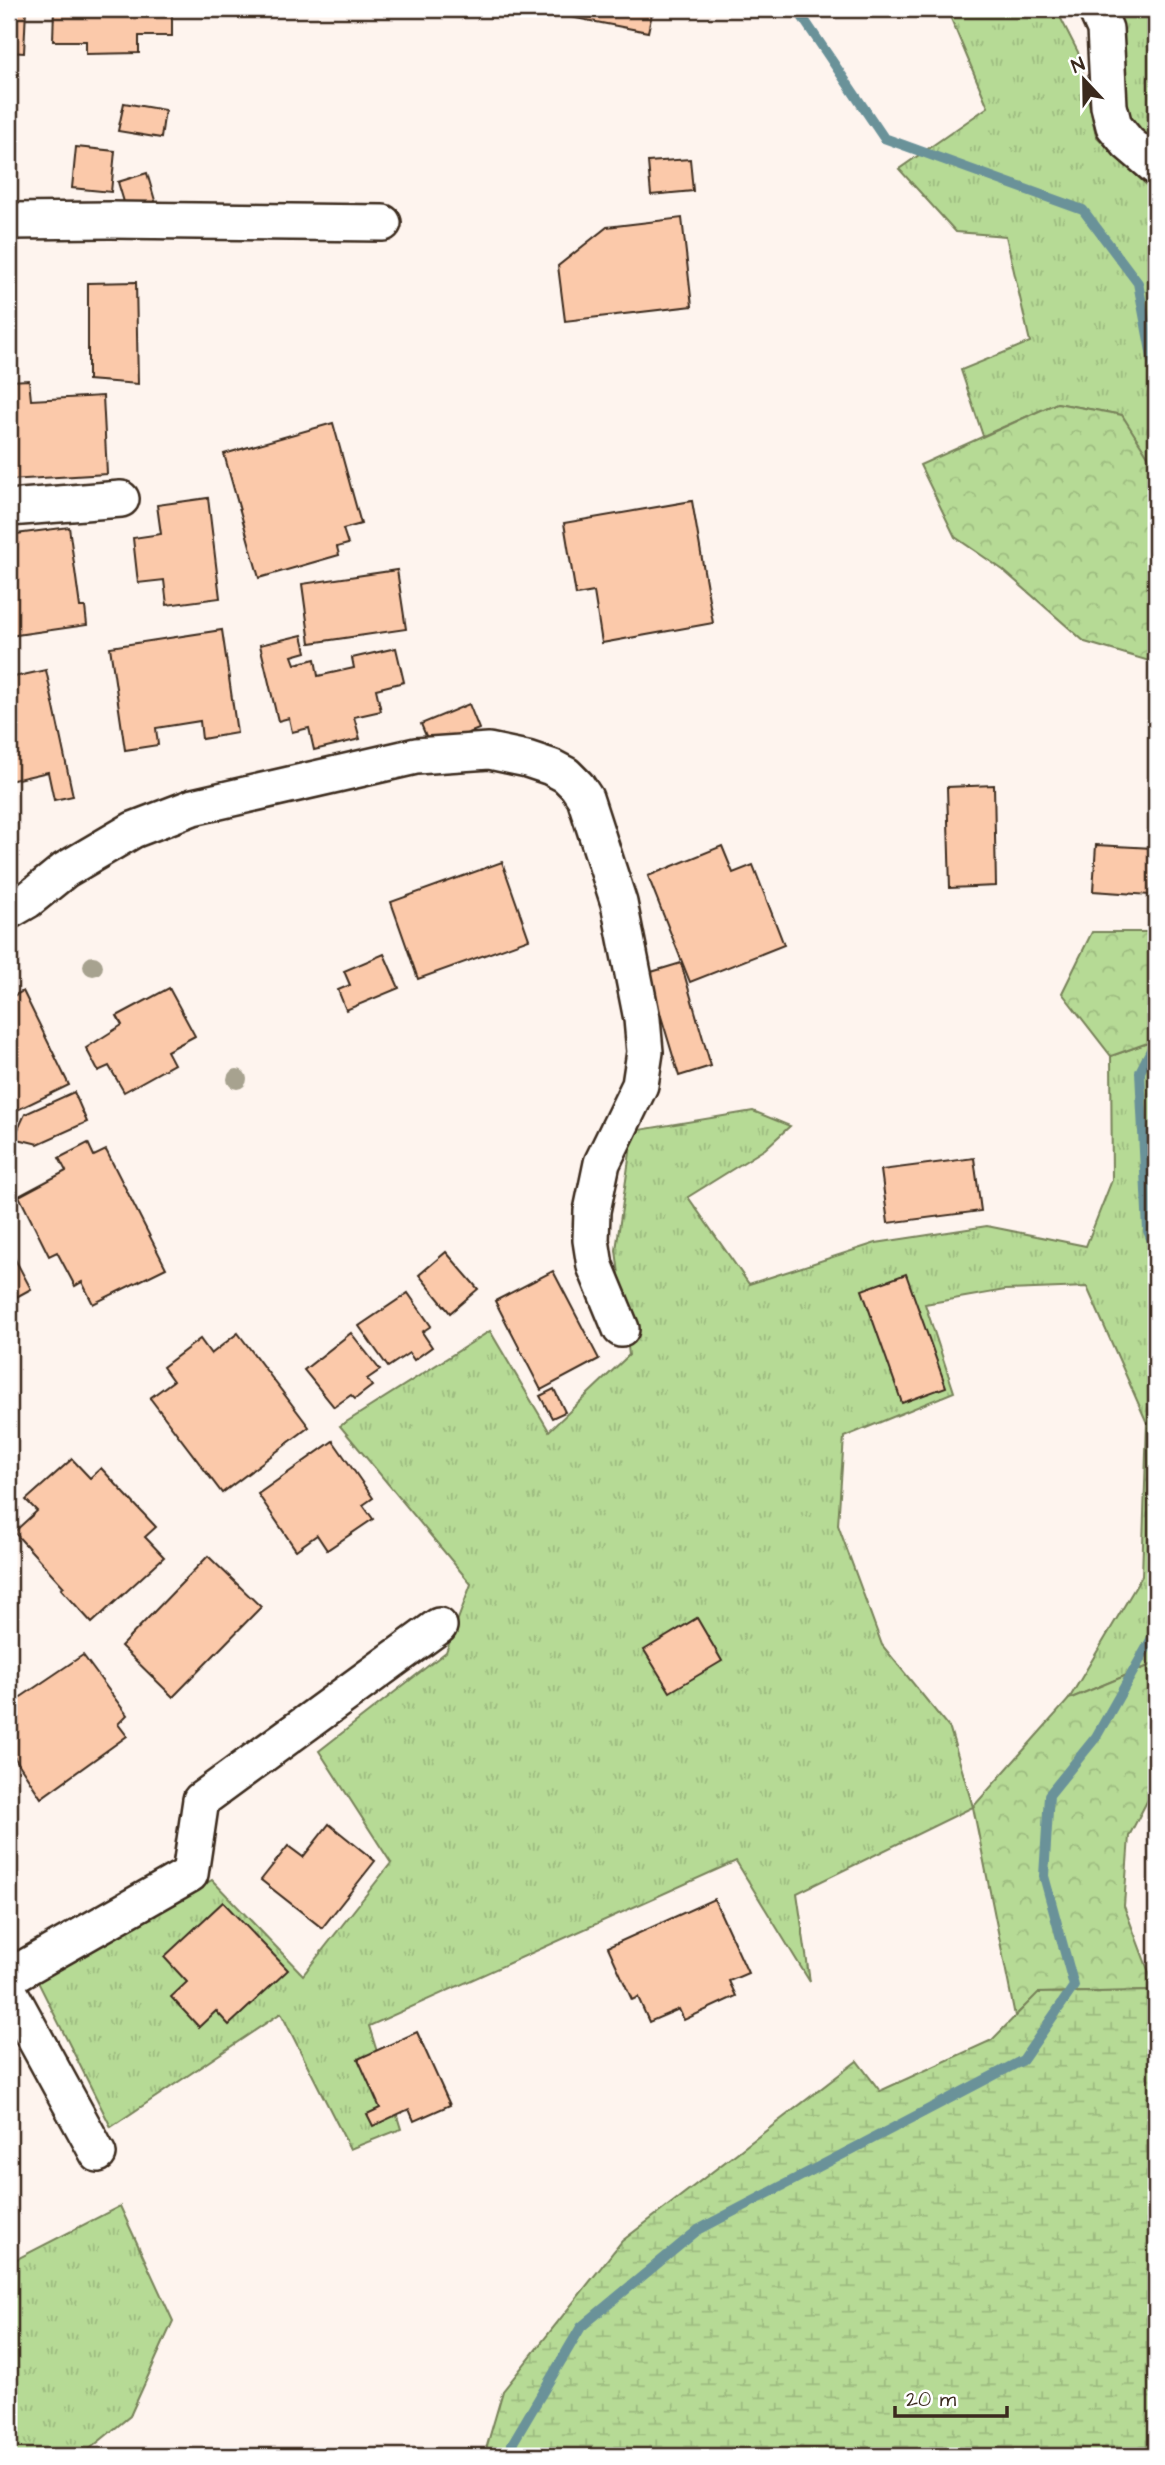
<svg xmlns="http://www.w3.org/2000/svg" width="1165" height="2465" viewBox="0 0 1165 2465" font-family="'Architects Daughter',sans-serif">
  <defs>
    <pattern id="grass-tufts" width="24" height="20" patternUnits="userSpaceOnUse" patternTransform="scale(1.75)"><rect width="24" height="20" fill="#b6da95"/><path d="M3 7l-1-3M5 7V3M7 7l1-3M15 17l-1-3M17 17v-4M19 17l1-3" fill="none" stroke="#9dbb80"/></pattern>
    <pattern id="forest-crowns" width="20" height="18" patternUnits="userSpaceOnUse" patternTransform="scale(1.75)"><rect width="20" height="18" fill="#b6da95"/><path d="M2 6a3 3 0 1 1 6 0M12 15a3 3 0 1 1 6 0" fill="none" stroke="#9dbb80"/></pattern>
    <pattern id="wetland-marsh" width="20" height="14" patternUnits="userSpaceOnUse" patternTransform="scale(1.75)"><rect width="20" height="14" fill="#b6da95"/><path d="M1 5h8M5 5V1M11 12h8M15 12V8" fill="none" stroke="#9dbb80"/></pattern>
  </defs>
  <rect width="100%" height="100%" fill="#fef4ee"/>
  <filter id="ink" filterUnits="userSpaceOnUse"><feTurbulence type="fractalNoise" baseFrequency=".0143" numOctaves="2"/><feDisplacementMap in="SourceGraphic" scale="14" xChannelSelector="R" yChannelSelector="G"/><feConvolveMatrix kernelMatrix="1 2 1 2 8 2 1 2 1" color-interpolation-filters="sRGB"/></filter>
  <g filter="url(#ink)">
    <g fill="url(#grass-tufts)" stroke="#78825a" stroke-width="2">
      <polygon points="947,9 1056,9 1078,52 1096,136 1156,194 1156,469 1121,415 1057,403 983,436 961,370 1030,342 1006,236 956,232 899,169 988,107"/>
      <polygon points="1104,9 1156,9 1156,157 1118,108"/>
      <polygon points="1156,1040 1156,1663 1069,1699 1142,1576 1147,1423 1087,1287 1005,1290 925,1304 954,1392 844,1437 838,1525 882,1645 950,1729 973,1807 797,1893 810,1982 736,1861 369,2026 401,2129 350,2149 281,2013 111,2127 38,1982 212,1880 303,1975 391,1863 319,1751 446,1652 471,1584 340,1426 490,1331 549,1431 629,1355 616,1250 633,1131 753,1111 790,1126 765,1149 688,1197 749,1284 876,1243 987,1226 1086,1246 1112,1180 1111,1056"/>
      <polygon points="120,2206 173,2321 130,2416 81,2456 9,2456 9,2263"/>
    </g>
    <g fill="url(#forest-crowns)" stroke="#78825a" stroke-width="2">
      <polygon points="1057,403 1122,415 1156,469 1156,663 1085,642 1003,570 955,537 920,465"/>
      <polygon points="1092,932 1156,932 1156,1040 1111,1056 1062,993"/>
      <polygon points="1156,1663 1156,1784 1129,1836 1124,1906 1156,1991 1039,1993 1015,2016 973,1807 1069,1699"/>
    </g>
    <polygon fill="url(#wetland-marsh)" stroke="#78825a" stroke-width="2" points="1156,1991 1156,2455 482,2456 486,2449 503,2391 622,2241 857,2061 880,2091 992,2040 1038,1993"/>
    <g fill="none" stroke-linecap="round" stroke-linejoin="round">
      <g stroke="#6b9299" stroke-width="10">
        <polyline points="797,9 884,138 1083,210 1138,283 1156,378"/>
        <polyline points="1156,1040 1140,1072 1148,1231 1156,1250"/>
        <polyline points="505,2456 581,2327 698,2230 1023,2060 1074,1986 1044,1876 1049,1795 1096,1737 1156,1631"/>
      </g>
    </g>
    <g fill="#fbc9aa" stroke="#3b2a1e" stroke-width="2">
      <polygon points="9,9 26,9 24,53 9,52"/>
      <polygon points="54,9 172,9 172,36 139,36 139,53 86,54 86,41 53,41"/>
      <polygon points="566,9 653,9 648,32 565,16"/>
      <polygon points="124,103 165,110 161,138 118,131"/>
      <polygon points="76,147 115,151 111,192 72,188"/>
      <polygon points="690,159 693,191 651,195 648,162"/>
      <polygon points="147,173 156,204 127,212 118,182"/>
      <polygon points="682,218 692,306 565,321 558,266 607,227"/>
      <polygon points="136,282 138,384 88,380 88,283"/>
      <polygon points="29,380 31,400 103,396 107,474 9,480 9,381"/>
      <polygon points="333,423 361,524 343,529 348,544 337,547 339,555 259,578 224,454"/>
      <polygon points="208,498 220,598 167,605 164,580 138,583 133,538 161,534 157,505"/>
      <polygon points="692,501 713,623 602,643 594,592 576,595 564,523"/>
      <polygon points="69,527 80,607 85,607 87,625 9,636 9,535"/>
      <polygon points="397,570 406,629 310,643 302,584"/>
      <polygon points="222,630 237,733 202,739 200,721 156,728 158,745 125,750 110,647"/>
      <polygon points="302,635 306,652 292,656 295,664 315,659 318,676 354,668 352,658 396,648 404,682 376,689 381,711 354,717 360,739 314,750 309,728 292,732 289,718 278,721 260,645"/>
      <polygon points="46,670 73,796 54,800 48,772 9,781 9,678"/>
      <polygon points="469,704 479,729 431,748 421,724"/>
      <polygon points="994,785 996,886 950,888 947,787"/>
      <polygon points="1096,845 1153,848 1150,895 1093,891"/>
      <polygon points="722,846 733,873 753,865 784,945 690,982 648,876"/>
      <polygon points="502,862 529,939 418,979 391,902"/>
      <polygon points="384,954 399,988 346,1010 338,990 350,985 344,971"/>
      <polygon points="681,963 711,1066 679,1076 648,973"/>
      <polygon points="169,988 195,1036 167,1051 174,1064 124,1092 109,1066 98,1071 86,1048 122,1025 117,1016"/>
      <polygon points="23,991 69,1085 9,1114 9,998"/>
      <polygon points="74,1092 87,1122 38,1144 14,1138 25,1114"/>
      <polygon points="88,1143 94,1156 106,1150 166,1268 93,1304 82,1282 75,1286 57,1252 49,1256 19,1196 66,1171 59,1158"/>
      <polygon points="974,1158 981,1211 888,1223 881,1170"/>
      <polygon points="9,1248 31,1289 9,1301"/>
      <polygon points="446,1252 478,1289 450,1313 419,1275"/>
      <polygon points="553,1271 599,1359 541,1390 495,1301"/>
      <polygon points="906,1274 946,1387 902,1403 862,1290"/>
      <polygon points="408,1293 431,1326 422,1332 432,1347 414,1360 409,1353 388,1367 359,1326"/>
      <polygon points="238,1333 309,1427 222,1493 150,1398 173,1381 163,1367 200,1339 211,1354"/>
      <polygon points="351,1333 380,1370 367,1379 372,1386 355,1399 351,1395 334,1407 304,1370"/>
      <polygon points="554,1389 565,1412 552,1418 540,1396"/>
      <polygon points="333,1441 373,1498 363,1505 373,1519 327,1550 317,1535 296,1550 258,1494"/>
      <polygon points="72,1459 90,1478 101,1468 125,1494 156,1527 145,1537 164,1557 92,1623 61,1589 64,1587 14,1532 37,1511 26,1500"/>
      <polygon points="208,1556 261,1607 173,1697 121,1646"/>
      <polygon points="697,1618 722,1661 670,1692 644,1650"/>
      <polygon points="83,1655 127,1715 118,1724 127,1736 41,1798 9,1749 9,1705"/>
      <polygon points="329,1824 375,1861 322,1928 261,1880 288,1846 303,1857"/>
      <polygon points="714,1899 748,1973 729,1981 736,1996 684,2020 679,2009 649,2022 638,1997 632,2000 608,1947"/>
      <polygon points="223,1902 288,1970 229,2025 216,2011 199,2027 171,1997 187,1982 164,1957"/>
      <polygon points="417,2032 450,2105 414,2121 409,2109 373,2126 367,2114 380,2108 358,2059"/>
    </g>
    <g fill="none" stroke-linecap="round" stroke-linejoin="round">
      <defs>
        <g id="minor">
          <polyline points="1096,9 1105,29 1109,106 1114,126 1128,143 1156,167"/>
          <polyline points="9,221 110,220 383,223"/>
          <polyline points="9,508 121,499"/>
          <polyline points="9,911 28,900 65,870 133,830 193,807 416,756 489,751 527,759 551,767 566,775 577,786 585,798 619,903 642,1019 645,1052 640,1085 602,1163 592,1211 591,1240 595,1266 621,1329"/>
          <polyline points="9,1977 190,1874 201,1800 439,1626"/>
          <polyline points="9,1991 98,2154"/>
        </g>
      </defs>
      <use href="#minor" stroke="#3b2a1e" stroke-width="40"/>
      <use href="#minor" stroke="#fff" stroke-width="35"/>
    </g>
    <g fill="#a7a28f">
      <circle cx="93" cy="966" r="10"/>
      <circle cx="237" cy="1079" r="10"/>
    </g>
  </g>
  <rect width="1165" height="2465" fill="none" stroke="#fff" stroke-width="35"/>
  <rect x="18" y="18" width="1130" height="2430" fill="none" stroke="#3b2a1e" stroke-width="2.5" filter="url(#ink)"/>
  <g transform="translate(1084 80) rotate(338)" stroke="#ffffff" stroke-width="5" paint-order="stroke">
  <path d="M0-5L12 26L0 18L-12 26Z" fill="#3b2a1e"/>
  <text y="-10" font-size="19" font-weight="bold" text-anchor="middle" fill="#3b2a1e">N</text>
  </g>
  <path d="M895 2406v10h112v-10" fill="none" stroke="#3b2a1e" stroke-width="3.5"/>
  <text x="906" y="2406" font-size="21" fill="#3b2a1e" stroke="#ffffff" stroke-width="5" paint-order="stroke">20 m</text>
</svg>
